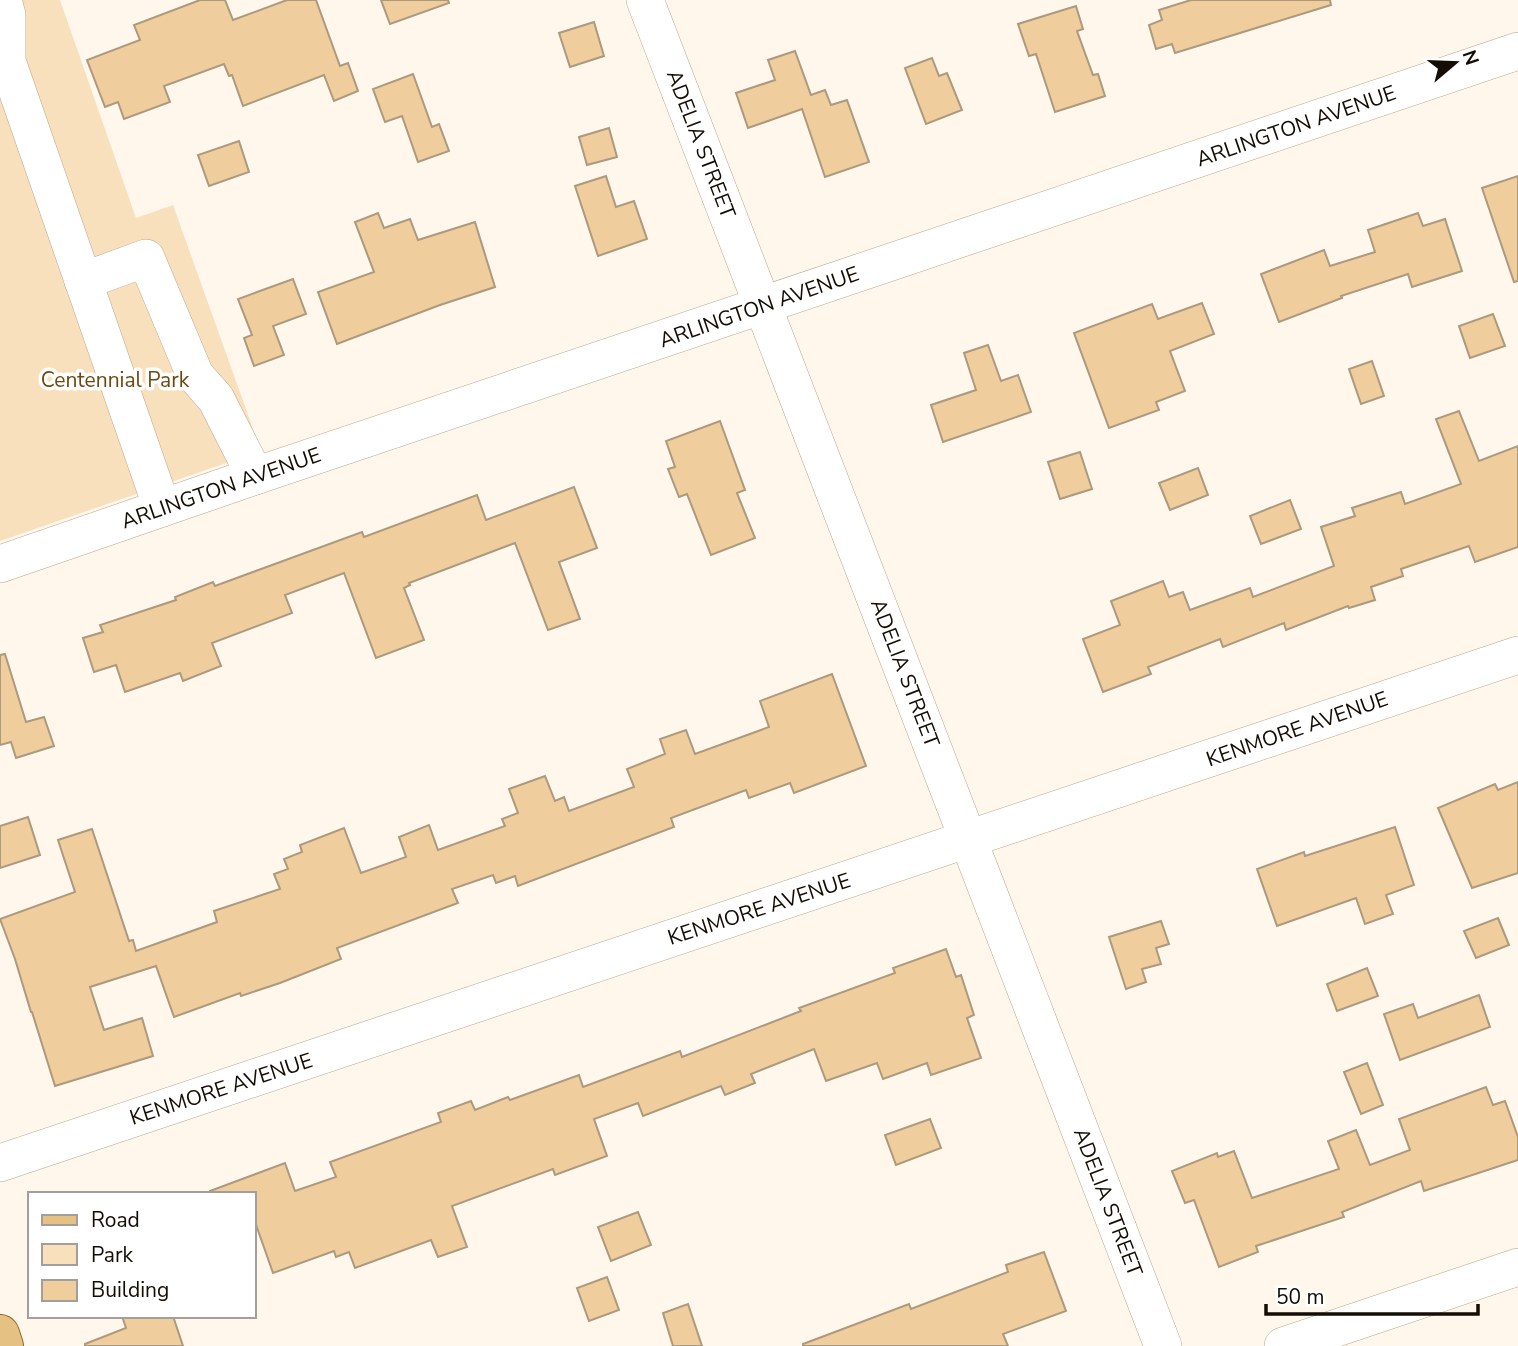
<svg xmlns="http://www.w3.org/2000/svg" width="1518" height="1346" viewBox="0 0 1518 1346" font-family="'Nunito Sans',sans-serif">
  <rect width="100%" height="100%" fill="#fff7eb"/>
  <polygon fill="#f8e0bd" points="0,0 60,0 136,218 173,205 261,451 0,541"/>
  <g fill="#efcd9c" stroke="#ac997e" stroke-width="2">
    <polygon points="200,0 225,0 233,20 287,0 316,0 340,66 348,63 358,91 334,101 324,75 243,106 232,75 229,76 224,64 164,86 170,102 124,119 118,102 105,107 87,60 140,40 134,25"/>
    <polygon points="381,0 448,0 449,3 390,24"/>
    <polygon points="1191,0 1330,0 1331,5 1175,53 1172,44 1156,49 1149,25 1162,20 1159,10"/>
    <polygon points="1076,6 1083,29 1077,31 1093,75 1098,74 1105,96 1055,112 1036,54 1029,56 1018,24"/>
    <polygon points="594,22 604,56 570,67 559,33"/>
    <polygon points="795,51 811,95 825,90 831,105 847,100 869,162 825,177 802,109 748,128 736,93 775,80 768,60"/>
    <polygon points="932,58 939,76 947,73 962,110 926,124 905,68"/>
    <polygon points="413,74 432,127 439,124 449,151 418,162 402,116 385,122 373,89"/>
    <polygon points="609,128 617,157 587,165 579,137"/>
    <polygon points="239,141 249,172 209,186 198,155"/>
    <polygon points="606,176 616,207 634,201 647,239 598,256 575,186"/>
    <polygon points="1518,176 1518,281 1514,282 1482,188"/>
    <polygon points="378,213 384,228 410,219 418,240 475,222 495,287 440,305 337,344 318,292 374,272 355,222"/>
    <polygon points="1418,213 1423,226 1445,219 1462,271 1412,287 1408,274 1341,296 1342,298 1279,322 1261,274 1324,250 1330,266 1375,252 1368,230"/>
    <polygon points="293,279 306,314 273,326 284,355 254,366 244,338 252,335 238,299"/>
    <polygon points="1202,303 1214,334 1170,351 1185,391 1156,402 1159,410 1109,428 1074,333 1152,304 1158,319"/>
    <polygon points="1493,314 1505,346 1470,358 1459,326"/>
    <polygon points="988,345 1001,381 1018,375 1031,412 943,442 931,405 976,390 964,353"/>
    <polygon points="1372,361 1384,396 1361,404 1349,369"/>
    <polygon points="1459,411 1479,461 1518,446 1518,547 1475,562 1469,546 1401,569 1403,576 1371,587 1375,600 1349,608 1348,606 1286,630 1284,623 1223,647 1220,639 1148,667 1151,674 1103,692 1083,639 1120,625 1111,601 1163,581 1169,597 1183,592 1190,610 1250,588 1253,597 1334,566 1321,527 1355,516 1352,508 1401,492 1405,504 1461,484 1436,419"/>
    <polygon points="720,421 745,490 737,493 755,538 711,555 687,494 679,497 668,469 675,467 666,441"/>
    <polygon points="1080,452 1092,489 1060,499 1048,462"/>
    <polygon points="1198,468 1208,495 1170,510 1159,483"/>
    <polygon points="574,487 597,548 559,562 580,619 548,630 515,543 409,583 410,585 404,588 424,640 376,658 344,573 285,595 292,613 212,643 221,666 183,681 180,673 125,692 116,665 94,672 83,638 103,632 100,625 176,600 175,597 213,582 215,586 362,532 364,537 477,495 486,520"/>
    <polygon points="1290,500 1301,529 1261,544 1250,516"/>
    <polygon points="5,654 26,722 44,717 54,746 16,758 11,742 0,745 0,655"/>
    <polygon points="832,674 866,766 794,793 790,783 749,798 746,790 671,818 674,827 518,886 515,876 496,883 493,875 452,889 458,903 337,948 341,959 280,983 241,996 240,993 174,1017 156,966 90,987 104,1030 142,1018 153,1056 55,1086 32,1012 31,1012 15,959 0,919 75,892 58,840 92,829 129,941 133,940 136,951 217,922 214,911 280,889 274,874 288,869 284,859 302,852 300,845 344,828 361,873 406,857 399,837 429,825 438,850 505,826 502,819 518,813 509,789 545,776 555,801 564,797 569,811 634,787 627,769 665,754 660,739 686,730 695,754 769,727 760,701"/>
    <polygon points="1518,782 1518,873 1472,888 1438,808 1495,784 1498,790"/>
    <polygon points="28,817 40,855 0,868 0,826"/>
    <polygon points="1395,827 1414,885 1386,895 1393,914 1365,924 1356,898 1277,926 1257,869 1304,852 1305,856"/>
    <polygon points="1498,918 1509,945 1476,958 1464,931"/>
    <polygon points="1161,921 1169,944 1156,948 1161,964 1142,969 1146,982 1126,989 1109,937"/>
    <polygon points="946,949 956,977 961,975 974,1015 967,1018 981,1058 931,1075 927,1063 883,1079 877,1063 826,1081 814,1049 751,1074 755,1083 725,1095 721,1086 643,1116 638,1103 594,1119 607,1156 555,1175 553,1169 452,1206 467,1247 438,1257 431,1240 355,1268 349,1252 336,1257 334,1251 273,1273 254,1219 254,1194 210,1194 210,1191 285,1163 295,1191 336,1177 330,1162 441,1122 438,1113 471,1101 475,1110 508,1097 510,1100 579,1075 583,1087 680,1051 682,1057 801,1011 799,1008 895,973 893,968"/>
    <polygon points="1367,968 1378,996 1337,1011 1327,984"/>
    <polygon points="1479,995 1490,1027 1400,1060 1384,1014 1413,1004 1418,1018"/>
    <polygon points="1367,1063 1383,1105 1361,1114 1344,1072"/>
    <polygon points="1486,1087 1493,1105 1505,1101 1518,1137 1518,1160 1424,1191 1421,1181 1342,1212 1344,1217 1256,1246 1258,1252 1219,1267 1194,1200 1185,1203 1172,1171 1217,1153 1218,1157 1234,1151 1252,1198 1339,1169 1328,1141 1356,1130 1370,1165 1410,1150 1399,1119"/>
    <polygon points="930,1119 941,1148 896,1165 885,1135"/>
    <polygon points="638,1212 651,1245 611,1261 598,1227"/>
    <polygon points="1044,1252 1066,1311 1003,1334 1008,1346 803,1346 803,1344 909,1304 911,1309 1008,1272 1006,1265"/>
    <polygon points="607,1277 619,1310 589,1321 577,1288"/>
    <polygon points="688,1304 702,1346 673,1346 663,1313"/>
    <polygon points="122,1316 173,1316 183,1346 85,1346 85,1344 126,1328"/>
  </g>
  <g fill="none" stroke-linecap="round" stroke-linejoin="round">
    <defs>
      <g id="minor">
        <polyline points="3,0 7,15 7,61 162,508"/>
        <polyline points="645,0 1163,1346"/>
        <polyline points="83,281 146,258 195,375 216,399 255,476"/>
        <polyline points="0,564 255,476 1518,51"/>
        <polyline points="0,1163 1518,655"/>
        <polyline points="1283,1346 1518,1267"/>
      </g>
      <polyline id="major" points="0,1334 4,1346"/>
    </defs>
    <use href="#minor" stroke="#b9a589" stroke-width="38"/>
    <use href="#major" stroke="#916721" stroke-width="40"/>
    <use href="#minor" stroke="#fff" stroke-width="37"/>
    <use href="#major" stroke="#e5c183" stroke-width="38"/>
  </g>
  <g text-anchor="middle" stroke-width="7" stroke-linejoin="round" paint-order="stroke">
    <g font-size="21" fill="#140d04" stroke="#fff">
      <text transform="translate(1296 126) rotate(-19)" y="7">ARLINGTON AVENUE</text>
      <text transform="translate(701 144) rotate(69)" y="7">ADELIA STREET</text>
      <text transform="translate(759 307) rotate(-19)" y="7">ARLINGTON AVENUE</text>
      <text transform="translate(221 488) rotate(-19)" y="7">ARLINGTON AVENUE</text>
      <text transform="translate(905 673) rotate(69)" y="7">ADELIA STREET</text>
      <text transform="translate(1297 729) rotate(-19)" y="7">KENMORE AVENUE</text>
      <text transform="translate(759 909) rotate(-18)" y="7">KENMORE AVENUE</text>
      <text transform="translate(221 1089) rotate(-18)" y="7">KENMORE AVENUE</text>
      <text transform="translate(1108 1202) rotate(69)" y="7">ADELIA STREET</text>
    </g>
    <g font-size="21" fill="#6b4a10" stroke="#fff">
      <text x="115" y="387">Centennial Park</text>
    </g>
  </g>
  <rect x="28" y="1192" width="228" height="126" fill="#ffffff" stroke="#a19e9b" stroke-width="2"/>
  <rect x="42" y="1215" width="35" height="10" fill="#e5c183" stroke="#a19e9b" stroke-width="2"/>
  <text x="91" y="1227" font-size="21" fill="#140d04">Road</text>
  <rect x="42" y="1244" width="35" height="21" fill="#f8e0bd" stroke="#a19e9b" stroke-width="2"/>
  <text x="91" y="1262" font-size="21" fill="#140d04">Park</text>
  <rect x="42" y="1280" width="35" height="21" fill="#efcd9c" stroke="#a19e9b" stroke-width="2"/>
  <text x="91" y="1297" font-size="21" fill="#140d04">Building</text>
  <g transform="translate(1455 63) rotate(71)" stroke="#ffffff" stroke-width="5" paint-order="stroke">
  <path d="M0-5L12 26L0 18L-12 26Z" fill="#140d04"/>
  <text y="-10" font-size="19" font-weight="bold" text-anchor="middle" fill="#140d04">N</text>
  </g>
  <path d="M1266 1304v10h212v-10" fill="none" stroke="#140d04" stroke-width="3.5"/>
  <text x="1276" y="1304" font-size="21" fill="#140d04" stroke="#ffffff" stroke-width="5" paint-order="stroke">50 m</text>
</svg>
